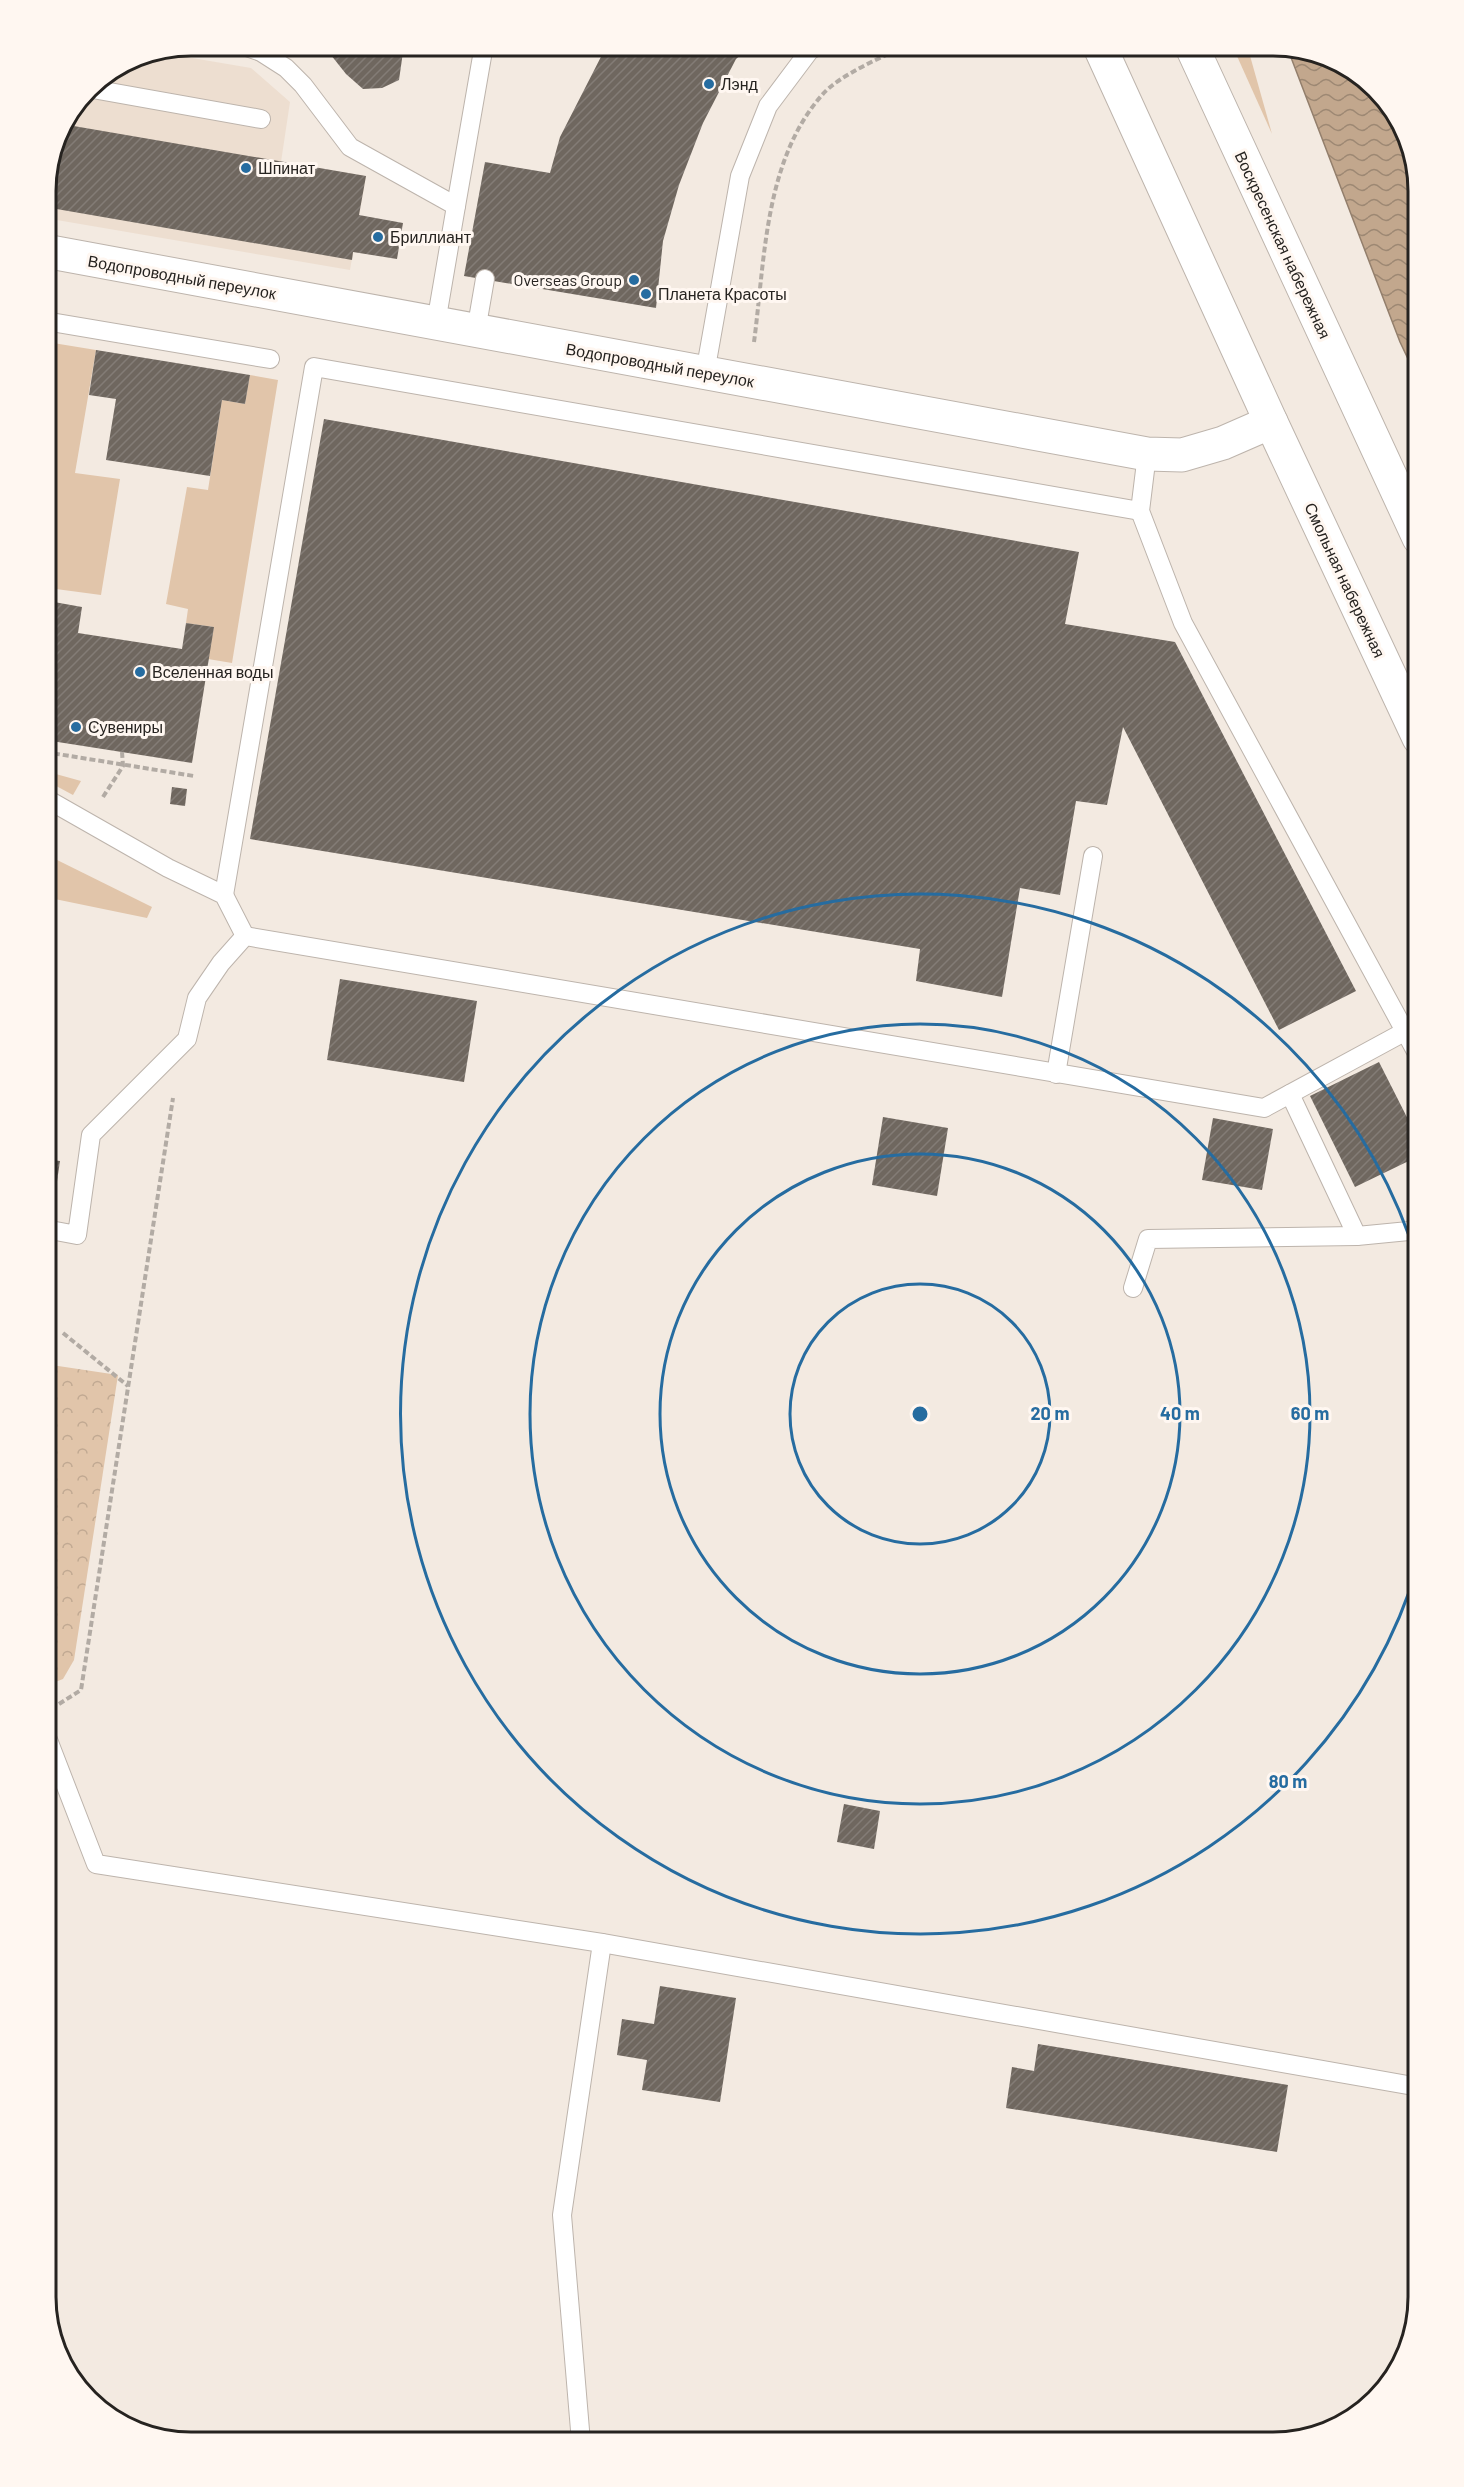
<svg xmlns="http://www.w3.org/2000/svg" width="1464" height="2487" viewBox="0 0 1464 2487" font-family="Barlow,sans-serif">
  <defs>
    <pattern id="forest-crowns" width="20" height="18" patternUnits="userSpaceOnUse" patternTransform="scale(1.5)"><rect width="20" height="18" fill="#e1c5aa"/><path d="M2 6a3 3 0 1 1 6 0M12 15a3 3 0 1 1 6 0" fill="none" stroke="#c1a992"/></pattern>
    <pattern id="water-waves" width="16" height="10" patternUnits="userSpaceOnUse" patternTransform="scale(1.5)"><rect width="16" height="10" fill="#c2a78d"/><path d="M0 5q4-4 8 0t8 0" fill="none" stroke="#9d8873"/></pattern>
    <pattern id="building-hatch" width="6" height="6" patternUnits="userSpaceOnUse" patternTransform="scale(1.5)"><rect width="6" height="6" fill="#6f675f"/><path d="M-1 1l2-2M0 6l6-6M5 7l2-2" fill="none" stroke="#837c76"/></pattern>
  </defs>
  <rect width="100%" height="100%" fill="#f3eae1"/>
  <polygon fill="#edded0" points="157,52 251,68 290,102 281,162 366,176 350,270 45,218 45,182 60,127 88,87 135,56"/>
  <g fill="#e1c5aa">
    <polygon points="1232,45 1247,45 1272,134"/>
    <polygon points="47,342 96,350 75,473 120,479 101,595 56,589 49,635 45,635"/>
    <polygon points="250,375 278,380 232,663 208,659 214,627 186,623 188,609 166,604 187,487 208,490 222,400 245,404"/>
    <polygon points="45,771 81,781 73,795 45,780"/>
    <polygon points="45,854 152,907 147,918 45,897"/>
  </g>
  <polygon fill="url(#forest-crowns)" points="45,1364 118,1375 74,1660 63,1679 45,1686"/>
  <polygon fill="url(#water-waves)" stroke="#937f6c" stroke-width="1.5" points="1287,47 1354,70 1404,127 1419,191 1419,382 1400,342"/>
  <g fill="url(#building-hatch)">
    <polygon points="323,45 404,45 399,80 382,88 363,89 346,74"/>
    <polygon points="607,45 752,45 736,59 703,123 679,185 663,241 656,308 464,276 485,162 550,173 560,137"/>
    <polygon points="62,124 366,176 359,215 403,223 397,259 353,252 352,260 45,207 45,182"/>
    <polygon points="96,350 250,375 245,404 222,400 210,476 106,460 116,399 89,395"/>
    <polygon points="324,419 1079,552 1065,624 1175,642 1356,991 1279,1030 1123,727 1107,805 1076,801 1060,895 1020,888 1002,997 916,981 920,949 250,839"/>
    <polygon points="54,602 82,607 78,633 182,649 186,623 214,627 192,763 45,740 45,658"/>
    <polygon points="172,787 187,789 185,806 170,804"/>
    <polygon points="340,979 477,1001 464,1082 327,1060"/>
    <polygon points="1379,1062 1419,1141 1419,1156 1355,1187 1310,1096"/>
    <polygon points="883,1117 948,1128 937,1196 872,1185"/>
    <polygon points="1213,1118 1273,1129 1262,1190 1202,1180"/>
    <polygon points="45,1159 60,1161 52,1215 45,1214"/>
    <polygon points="844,1804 880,1811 874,1849 837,1842"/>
    <polygon points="660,1986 736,1998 720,2102 642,2090 647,2060 617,2055 622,2019 654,2024"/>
    <polygon points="1038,2044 1288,2085 1277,2152 1006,2108 1012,2067 1034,2071"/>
  </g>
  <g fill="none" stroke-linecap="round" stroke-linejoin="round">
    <defs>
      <g id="service">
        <polyline points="241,45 261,52 286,68 303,85 350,147 456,206 436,323"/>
        <polyline points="87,88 261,119"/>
        <polyline points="456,206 484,45"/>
        <polyline points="45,321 270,359"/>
        <polyline points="476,331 485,279"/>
        <polyline points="705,373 740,176 768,106 810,50 820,45"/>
        <polyline points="1147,454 1140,511 1183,623 1419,1057"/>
        <polyline points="45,798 168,868 224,895 245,936"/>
        <polyline points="224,895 314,367 1140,511"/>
        <polyline points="1056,1074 1093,856"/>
        <polyline points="1290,1094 1357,1236 1419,1230"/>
        <polyline points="45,1229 77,1235 91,1135 187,1039 197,998 221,963 245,936 1264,1108 1406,1031"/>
        <polyline points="1133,1288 1148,1239 1357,1236"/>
        <polyline points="45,1732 96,1864 602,1943 1419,2087"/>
        <polyline points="581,2442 562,2215 602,1943"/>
      </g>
      <polyline id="minor" points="45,251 1147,454 1182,455 1223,443 1271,422"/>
      <g id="secondary">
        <polyline points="1099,45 1271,422 1419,738"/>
        <polyline points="1191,45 1419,538"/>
      </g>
    </defs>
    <use href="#service" stroke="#bdb4ac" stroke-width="20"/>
    <use href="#minor" stroke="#bdb4ac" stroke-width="35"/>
    <use href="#secondary" stroke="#bdb4ac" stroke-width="35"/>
    <g stroke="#b2aba4" stroke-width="4" stroke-dasharray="6 3" stroke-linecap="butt">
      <path d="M754,342C765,260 764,161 822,95C839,75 884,56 908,45"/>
      <polyline points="45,752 194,776"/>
      <polyline points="103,797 123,766 122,752"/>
      <polyline points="63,1333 128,1386"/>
      <polyline points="59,1704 81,1690 173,1098"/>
    </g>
    <use href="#service" stroke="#fff" stroke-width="18"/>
    <use href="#minor" stroke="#fff" stroke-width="33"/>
    <use href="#secondary" stroke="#fff" stroke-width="33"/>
  </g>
  <g fill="none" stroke="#266ca0" stroke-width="3">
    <circle cx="920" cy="1414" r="130"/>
    <circle cx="920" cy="1414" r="260"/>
    <circle cx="920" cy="1414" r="390"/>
    <path d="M1419 1562A520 520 0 1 1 1419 1266"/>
  </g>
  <g fill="#266ca0" stroke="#fff7f1" stroke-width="2">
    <circle cx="709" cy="84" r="6"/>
    <circle cx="246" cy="168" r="6"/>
    <circle cx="378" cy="237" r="6"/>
    <circle cx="634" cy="280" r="6"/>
    <circle cx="646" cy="294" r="6"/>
    <circle cx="140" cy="672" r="6"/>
    <circle cx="76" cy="727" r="6"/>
  </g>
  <g text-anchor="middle" stroke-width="6" stroke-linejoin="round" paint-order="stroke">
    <g font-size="16" fill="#262320" stroke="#fff7f1" text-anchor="start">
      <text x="721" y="90">Лэнд</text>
      <text x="258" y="174">Шпинат</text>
      <text x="390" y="243">Бриллиант</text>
      <text x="622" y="286" text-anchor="end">Overseas Group</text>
      <text x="658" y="300">Планета Красоты</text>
      <text x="152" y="678">Вселенная воды</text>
      <text x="88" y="733">Сувениры</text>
    </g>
    <g font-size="16" fill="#262320" stroke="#fff7f1">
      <text transform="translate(1283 245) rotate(65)" y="6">Воскресенская набережная</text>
      <text transform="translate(182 277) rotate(10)" y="6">Водопроводный переулок</text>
      <text transform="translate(660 365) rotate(10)" y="6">Водопроводный переулок</text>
      <text transform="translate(1345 580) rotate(65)" y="6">Смольная набережная</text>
    </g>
  </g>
  <path d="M0 0H1464V2487H0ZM191 56H1273A135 135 0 0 1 1408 191V2297A135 135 0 0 1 1273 2432H191A135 135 0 0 1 56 2297V191A135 135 0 0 1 191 56Z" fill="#fff7f1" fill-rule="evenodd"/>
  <path fill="none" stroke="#262320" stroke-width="3" d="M191 56H1273A135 135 0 0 1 1408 191V2297A135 135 0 0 1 1273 2432H191A135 135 0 0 1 56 2297V191A135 135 0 0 1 191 56Z"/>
  <circle cx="920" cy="1414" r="9" fill="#266ca0" stroke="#fff7f1" stroke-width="3"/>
  <g font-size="18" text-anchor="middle" font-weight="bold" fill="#266ca0" stroke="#fff7f1" stroke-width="6" stroke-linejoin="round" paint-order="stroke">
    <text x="1050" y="1420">20 m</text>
    <text x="1180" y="1420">40 m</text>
    <text x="1310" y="1420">60 m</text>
    <text x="1288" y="1788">80 m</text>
  </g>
</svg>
